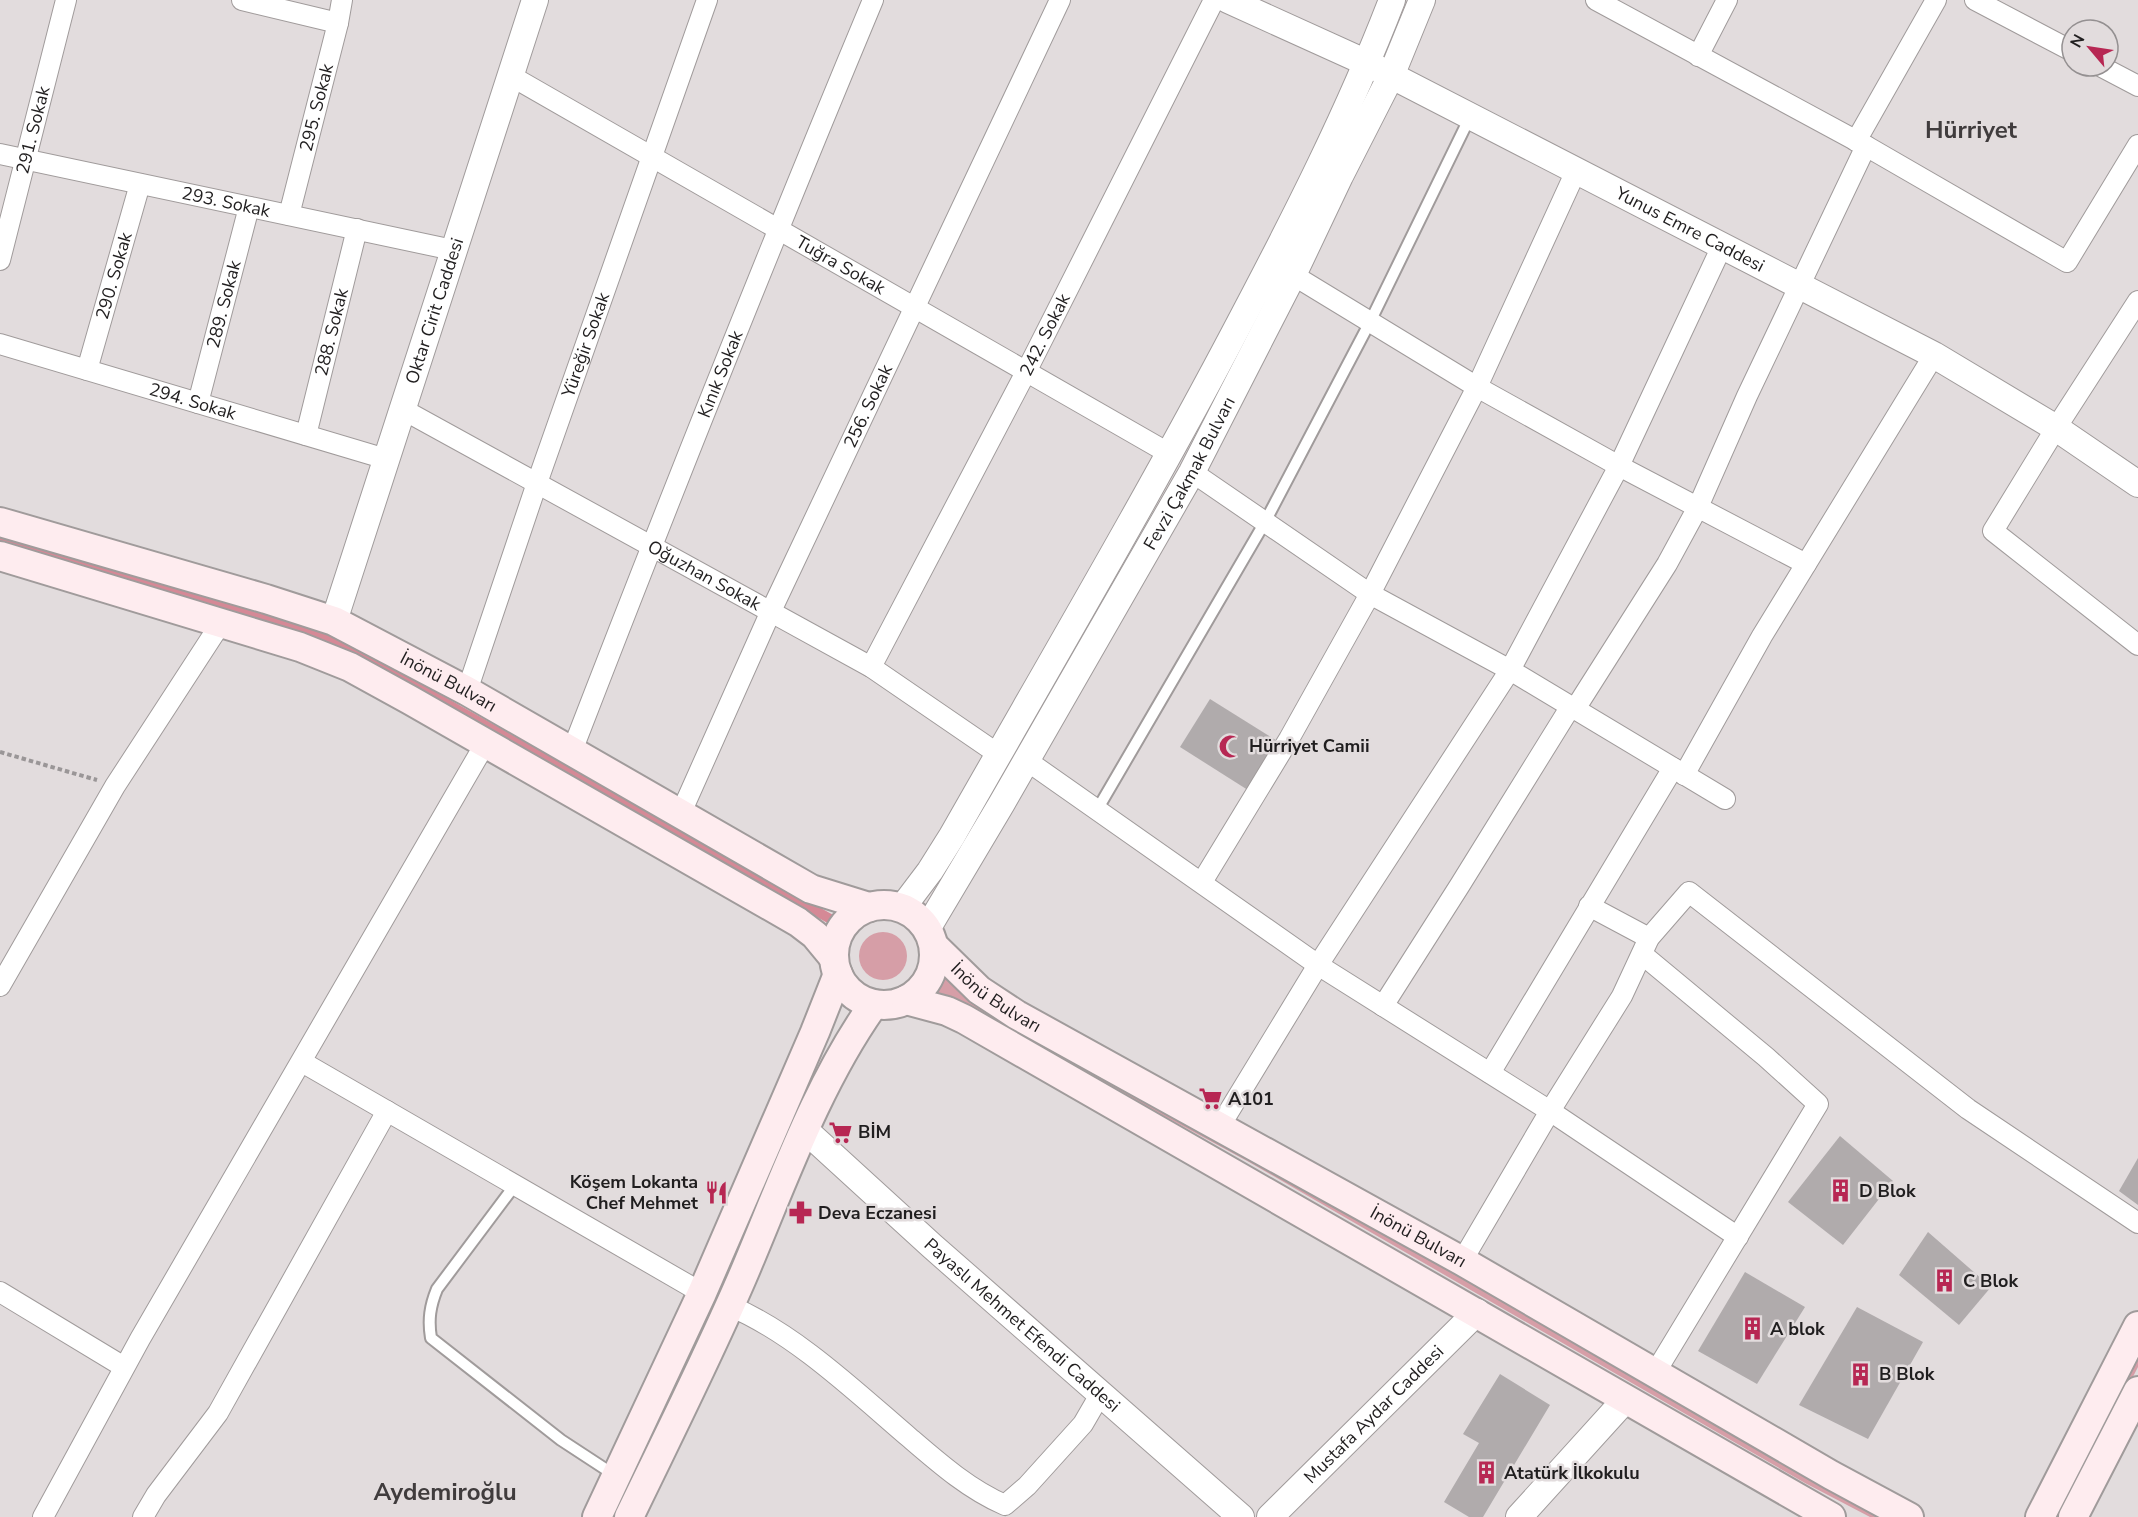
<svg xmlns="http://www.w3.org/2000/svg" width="2138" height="1517" viewBox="0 0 2138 1517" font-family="'Nunito Sans',sans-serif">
  <rect width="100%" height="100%" fill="#e2dcdd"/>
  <g fill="#d69ea7">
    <circle cx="883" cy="956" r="24"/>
    <polygon points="946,974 963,994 1251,1155 1728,1433 1885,1517 1870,1517 1805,1483 1249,1162 1011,1033 934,997"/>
    <polygon points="2138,1355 2138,1367 2060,1517 2053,1517"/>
  </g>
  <polygon fill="#d58996" points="0,534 295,619 345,641 835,916 831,925 560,770 342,650 291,629 0,544"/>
  <g fill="#b0abac">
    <polygon points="1210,699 1282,744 1251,792 1180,747"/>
    <polygon points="1840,1136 1893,1181 1843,1245 1788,1202"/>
    <polygon points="2138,1158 2138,1205 2119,1191"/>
    <polygon points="1928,1232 1991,1287 1959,1325 1899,1275"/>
    <polygon points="1745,1272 1805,1307 1757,1384 1698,1351"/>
    <polygon points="1857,1307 1923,1342 1868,1439 1799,1405"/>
    <polygon points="1500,1374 1550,1405 1483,1517 1469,1517 1444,1502 1479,1443 1463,1434"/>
  </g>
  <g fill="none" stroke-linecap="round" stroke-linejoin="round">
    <defs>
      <g id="service">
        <polyline points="1097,810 1265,522 1370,322 1470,117"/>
        <path d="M515,1185L437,1289C430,1306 428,1320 431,1338L561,1440L616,1476"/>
      </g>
      <g id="minor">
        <polyline points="242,0 338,23"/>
        <polyline points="1596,0 1866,146 2067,262 2138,145"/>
        <polyline points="1975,0 2072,51"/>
        <polyline points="1698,56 1727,0"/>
        <polyline points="2100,66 2138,86"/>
        <path id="s1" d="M511,76L1170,454"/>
        <polyline points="1856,141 1936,0"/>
        <path id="s2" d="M0,154L453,250"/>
        <path id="s3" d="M289,215L338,23L342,0"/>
        <path id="s4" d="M0,260L66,0"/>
        <polyline points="1293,275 1477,387 1619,466 1806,564"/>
        <polyline points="2138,301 2056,428 1993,531 2138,645"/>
        <path id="s5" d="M0,344L386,459"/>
        <path id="s6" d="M87,370L140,184"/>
        <path id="s7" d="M198,403L249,207"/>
        <path id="s8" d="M402,409L871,667L998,754"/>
        <path id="s9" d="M306,435L357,229"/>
        <polyline points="1192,472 1370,594 1510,670 1725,799"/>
        <path id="s10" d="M871,667L1027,370L1214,0"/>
        <path id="s11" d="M467,691L537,483L707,0"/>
        <polyline points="1575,709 1667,564 1698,507 1747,396 1866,146"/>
        <path id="s12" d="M572,751C669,500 769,249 873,0"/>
        <polyline points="1026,760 1318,965 1550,1111 1738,1237"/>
        <polyline points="1684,775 1762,636 1934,355"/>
        <path id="s13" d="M680,815L771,611L1060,0"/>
        <polyline points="1202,882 1289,739 1370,594 1477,387 1576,171"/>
        <polyline points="1589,906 1649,938"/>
        <polyline points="1643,955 1766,1057 1818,1104 1655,1373"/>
        <polyline points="0,986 115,786 221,623"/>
        <polyline points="1383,1006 1460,885 1571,706"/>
        <polyline points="302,1062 702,1293"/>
        <polyline points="1490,1073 1673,768"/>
        <polyline points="1220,1126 1318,965 1510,670 1619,466 1722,246"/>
        <polyline points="1462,1261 1550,1111 1622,996 1649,938 1689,892 1968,1109 2138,1223"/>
        <polyline points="0,1292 124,1367"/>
        <path d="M730,1306C796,1334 857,1393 911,1439C940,1464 970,1490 1005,1505L1027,1486L1083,1424L1101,1393"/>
        <polyline points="43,1517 140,1339 485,744"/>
        <polyline points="143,1517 156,1495 218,1413 387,1111"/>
      </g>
      <g id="tertiary">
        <path id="s14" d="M1228,0L1367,63L1934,355L2056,428L2138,484"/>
        <path id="s15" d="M334,621L535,0"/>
        <path d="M902,908L930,871L952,836C1048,667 1147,499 1238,326C1294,220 1349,112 1392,0"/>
        <path id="s16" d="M927,929L1002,803L1192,472L1293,275L1340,176L1391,76L1422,0"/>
        <path id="s17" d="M805,1130L932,1246L1241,1517"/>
        <path id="s18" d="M1270,1517L1477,1312"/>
        <polyline points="1519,1517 1625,1400"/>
      </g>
      <g id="secondary">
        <path id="s19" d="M0,522L266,599L334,621L467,691L811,889L869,907"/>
        <polyline points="0,556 300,647 350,667 410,700 798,922 815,935 834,958"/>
        <circle cx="884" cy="955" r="50"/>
        <path id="s20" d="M934,946L979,990L1017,1015L1462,1261L1831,1475L1909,1517"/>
        <polyline points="906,1000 947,1011 964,1019 1831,1517"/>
        <polyline points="597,1517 702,1293 815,1032 838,974"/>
        <path d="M629,1517C667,1438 707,1359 742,1278C781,1187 816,1085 874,1004"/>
        <polyline points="2040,1517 2138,1326"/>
        <polyline points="2073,1517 2138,1391"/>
      </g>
    </defs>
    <use href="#service" stroke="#a09b9b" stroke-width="14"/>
    <use href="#minor" stroke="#a09b9b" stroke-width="22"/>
    <use href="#tertiary" stroke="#a09b9b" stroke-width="28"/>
    <use href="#secondary" stroke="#a09b9b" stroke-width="32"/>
    <polyline stroke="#9a9697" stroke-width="4" stroke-dasharray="4.5 3" stroke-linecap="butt" points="0,752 97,780"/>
    <use href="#service" stroke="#fff" stroke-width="10"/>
    <use href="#minor" stroke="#fff" stroke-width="20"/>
    <use href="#tertiary" stroke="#fff" stroke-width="26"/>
    <use href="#secondary" stroke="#feecef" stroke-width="28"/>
  </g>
  <defs>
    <symbol id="mosque-bare" viewBox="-9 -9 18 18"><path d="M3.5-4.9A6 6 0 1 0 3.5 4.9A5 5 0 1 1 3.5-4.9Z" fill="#b72753" stroke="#e2dcdd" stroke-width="2.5" paint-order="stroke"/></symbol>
    <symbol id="supermarket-bare" viewBox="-9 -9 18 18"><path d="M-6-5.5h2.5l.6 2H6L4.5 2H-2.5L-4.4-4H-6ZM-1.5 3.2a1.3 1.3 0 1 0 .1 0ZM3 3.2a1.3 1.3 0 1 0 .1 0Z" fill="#b72753" stroke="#e2dcdd" stroke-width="2.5" paint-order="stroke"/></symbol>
    <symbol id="building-bare" viewBox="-9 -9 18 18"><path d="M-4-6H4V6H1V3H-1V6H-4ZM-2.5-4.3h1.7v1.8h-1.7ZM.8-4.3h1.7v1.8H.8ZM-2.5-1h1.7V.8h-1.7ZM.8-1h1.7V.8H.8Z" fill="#b72753" stroke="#e2dcdd" stroke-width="2.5" paint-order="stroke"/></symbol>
    <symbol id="restaurant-bare" viewBox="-9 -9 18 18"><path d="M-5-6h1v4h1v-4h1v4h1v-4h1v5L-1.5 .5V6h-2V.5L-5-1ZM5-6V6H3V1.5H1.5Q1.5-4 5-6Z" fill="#b72753" stroke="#e2dcdd" stroke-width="2.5" paint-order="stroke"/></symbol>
    <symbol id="pharmacy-bare" viewBox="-9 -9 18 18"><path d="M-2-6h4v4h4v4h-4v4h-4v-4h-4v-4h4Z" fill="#b72753" stroke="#e2dcdd" stroke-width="2.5" paint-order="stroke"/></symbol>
  </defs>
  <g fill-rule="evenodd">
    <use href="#mosque-bare" x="1214" y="730" width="33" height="33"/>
    <use href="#supermarket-bare" x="1194" y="1082" width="33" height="33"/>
    <use href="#supermarket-bare" x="824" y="1116" width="33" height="33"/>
    <use href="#building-bare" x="1824" y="1174" width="33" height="33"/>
    <use href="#restaurant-bare" x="700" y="1176" width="33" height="33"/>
    <use href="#pharmacy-bare" x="784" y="1196" width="33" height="33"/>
    <use href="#building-bare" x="1928" y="1264" width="33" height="33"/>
    <use href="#building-bare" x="1736" y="1312" width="33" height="33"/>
    <use href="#building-bare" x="1844" y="1358" width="33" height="33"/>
    <use href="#building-bare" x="1470" y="1456" width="33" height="33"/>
  </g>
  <g text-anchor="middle" stroke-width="5" stroke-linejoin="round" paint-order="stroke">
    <g font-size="18" fill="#201e1f" stroke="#e2dcdd">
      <text dy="6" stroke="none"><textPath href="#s3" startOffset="111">295. Sokak</textPath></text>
      <text dy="6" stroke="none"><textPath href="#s4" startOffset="134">291. Sokak</textPath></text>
      <text dy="6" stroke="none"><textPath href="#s2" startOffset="231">293. Sokak</textPath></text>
      <text dy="6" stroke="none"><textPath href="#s14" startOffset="516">Yunus Emre Caddesi</textPath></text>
      <text dy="6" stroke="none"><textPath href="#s1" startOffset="380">Tuğra Sokak</textPath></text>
      <text dy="6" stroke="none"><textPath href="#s6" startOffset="98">290. Sokak</textPath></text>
      <text dy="6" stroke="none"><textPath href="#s7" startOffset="102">289. Sokak</textPath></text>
      <text dy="6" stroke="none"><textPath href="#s15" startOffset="326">Oktar Cirit Caddesi</textPath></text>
      <text dy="6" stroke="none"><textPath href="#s9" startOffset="106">288. Sokak</textPath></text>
      <text dy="6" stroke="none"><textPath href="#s10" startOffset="375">242. Sokak</textPath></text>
      <text dy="6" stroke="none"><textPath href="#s11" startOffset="366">Yüreğir Sokak</textPath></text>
      <text dy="6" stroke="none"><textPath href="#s12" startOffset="405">Kınık Sokak</textPath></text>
      <text dy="6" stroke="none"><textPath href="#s5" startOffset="201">294. Sokak</textPath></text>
      <text dy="6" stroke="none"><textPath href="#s13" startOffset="450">256. Sokak</textPath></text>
      <text dy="6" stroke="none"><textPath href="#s16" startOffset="526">Fevzi Çakmak Bulvarı</textPath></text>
      <text dy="6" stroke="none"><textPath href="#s8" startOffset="345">Oğuzhan Sokak</textPath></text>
      <text dy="6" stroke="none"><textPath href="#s19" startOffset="478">İnönü Bulvarı</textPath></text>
      <text dy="6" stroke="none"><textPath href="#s20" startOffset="81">İnönü Bulvarı</textPath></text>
      <text dy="6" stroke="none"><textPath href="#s20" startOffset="567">İnönü Bulvarı</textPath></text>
      <text dy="6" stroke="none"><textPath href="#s17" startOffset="292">Payaslı Mehmet Efendi Caddesi</textPath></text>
      <text dy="6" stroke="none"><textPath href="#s18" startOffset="146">Mustafa Aydar Caddesi</textPath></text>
    </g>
    <g font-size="18" font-weight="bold" fill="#201e1f" stroke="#e2dcdd" text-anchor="start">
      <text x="1249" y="752">Hürriyet Camii</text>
      <text x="1228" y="1105">A101</text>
      <text x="858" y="1138">BİM</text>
      <text x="698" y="1188" text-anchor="end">Köşem Lokanta<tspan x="698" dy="21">Chef Mehmet</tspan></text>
      <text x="1859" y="1197">D Blok</text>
      <text x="818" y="1219">Deva Eczanesi</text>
      <text x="1963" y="1287">C Blok</text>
      <text x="1770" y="1335">A blok</text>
      <text x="1879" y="1380">B Blok</text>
      <text x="1504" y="1479">Atatürk İlkokulu</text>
    </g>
    <g font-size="24" font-weight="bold" fill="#403c3d" stroke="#e2dcdd">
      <text x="1971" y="138">Hürriyet</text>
      <text x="445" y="1500">Aydemiroğlu</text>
    </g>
  </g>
  <g transform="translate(2090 48) rotate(299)"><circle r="28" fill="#e2dcdd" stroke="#949091" stroke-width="1.5"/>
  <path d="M0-4.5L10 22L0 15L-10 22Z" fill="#b72753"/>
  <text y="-9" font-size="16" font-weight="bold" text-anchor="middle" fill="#201e1f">N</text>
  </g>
</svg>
